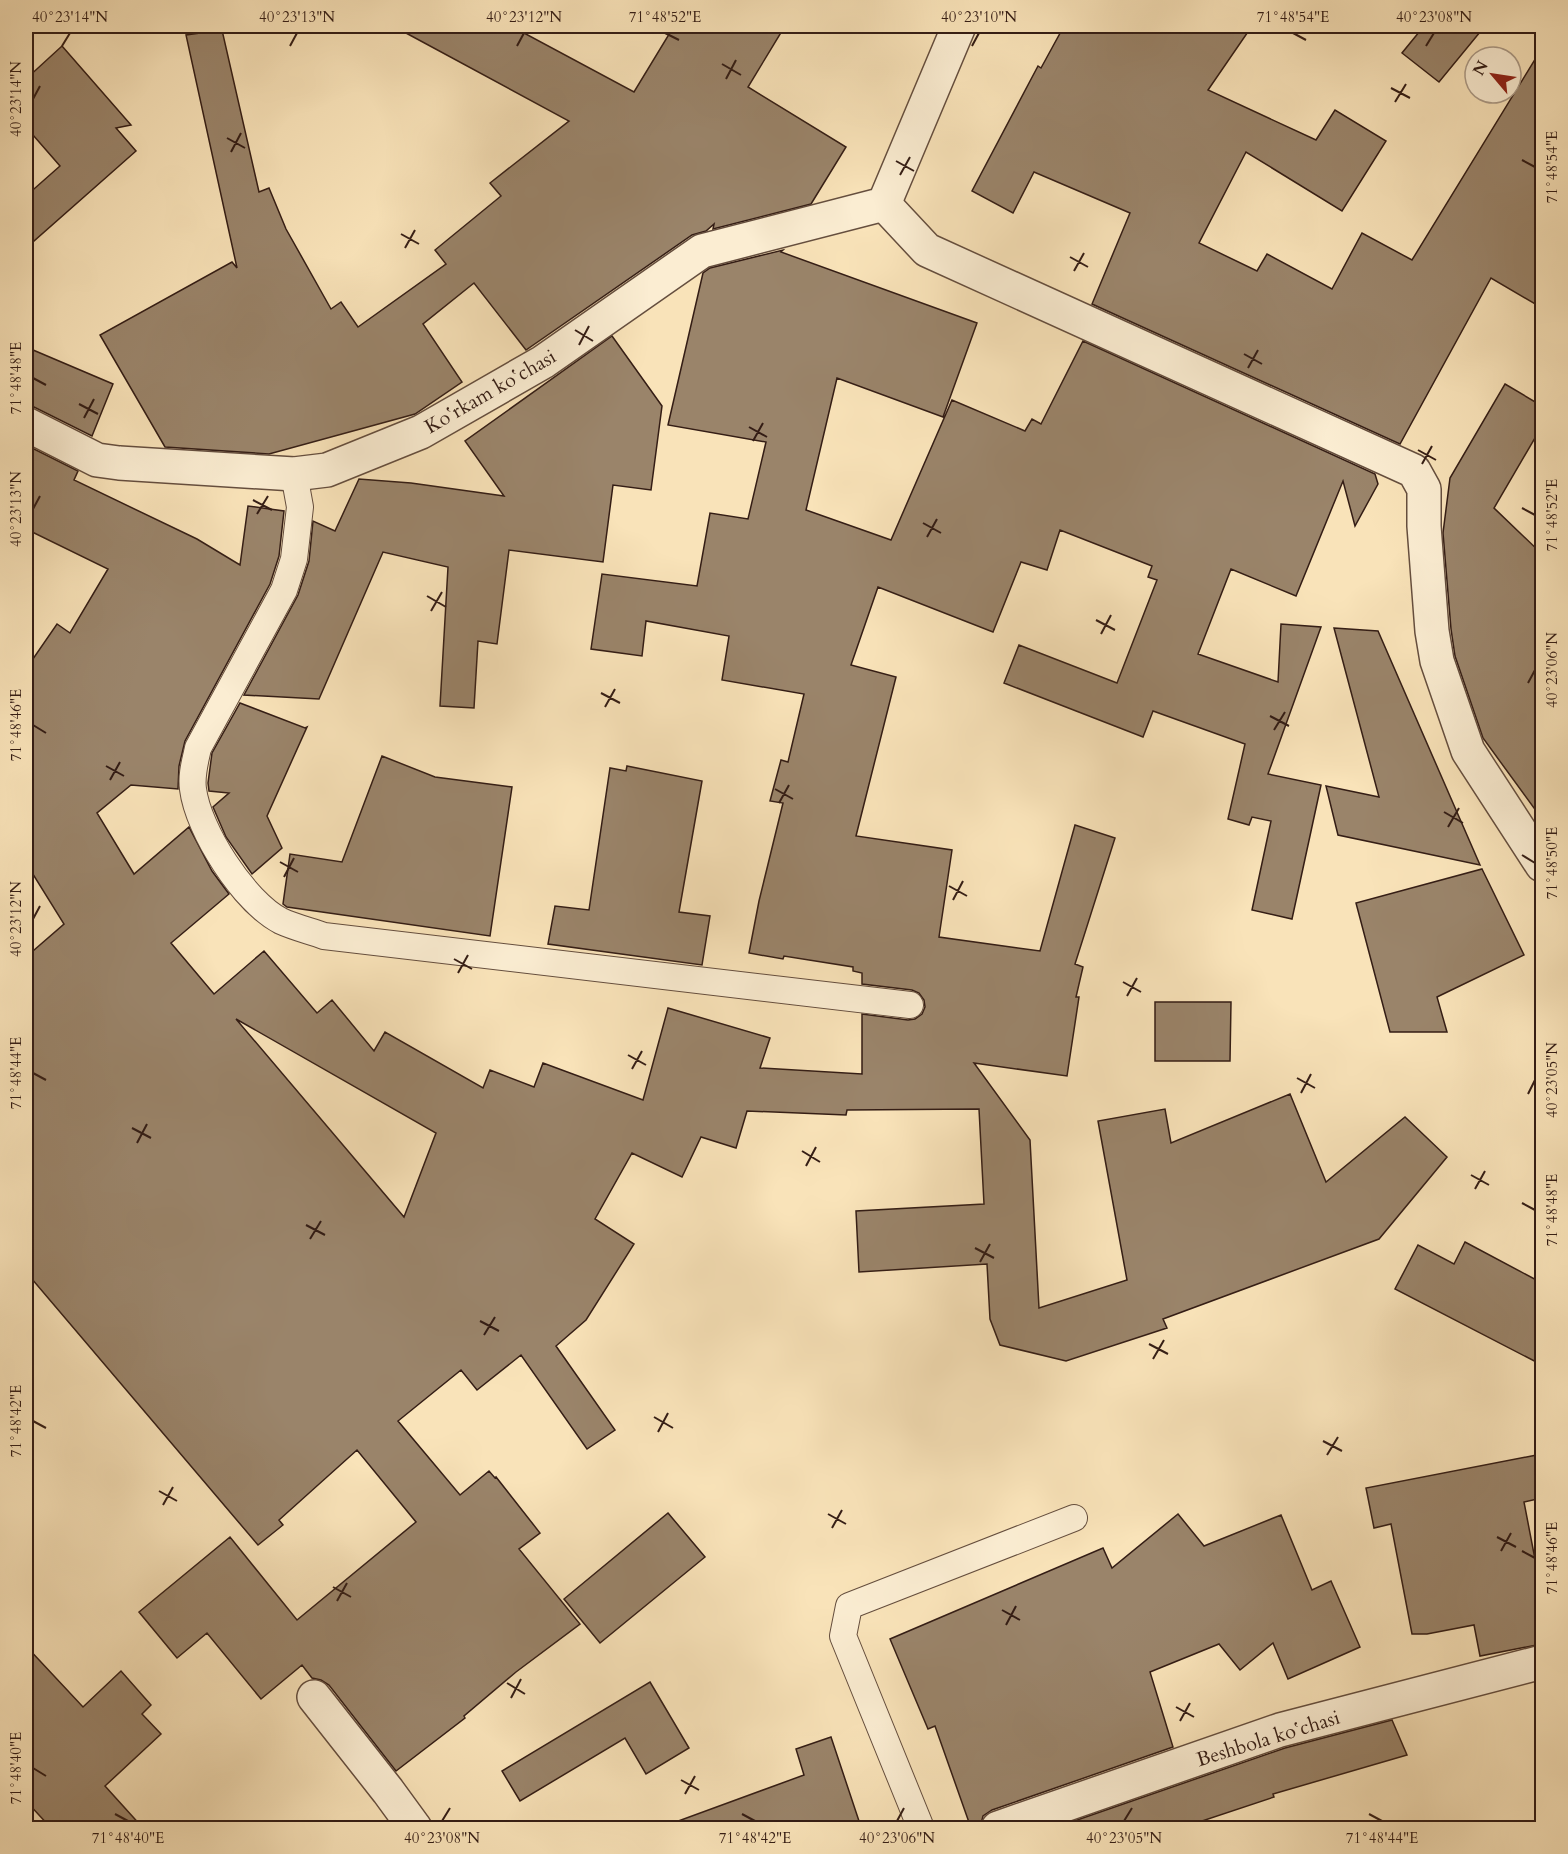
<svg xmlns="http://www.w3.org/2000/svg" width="1568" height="1854" viewBox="0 0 1568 1854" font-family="Cardo,serif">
  <rect width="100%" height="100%" fill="#f9e3b9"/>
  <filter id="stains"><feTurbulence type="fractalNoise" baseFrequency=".00333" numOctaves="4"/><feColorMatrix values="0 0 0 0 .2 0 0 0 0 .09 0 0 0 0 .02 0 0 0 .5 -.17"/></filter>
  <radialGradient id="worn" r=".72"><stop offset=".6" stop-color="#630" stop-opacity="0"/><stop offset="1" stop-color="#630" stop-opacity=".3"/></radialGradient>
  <g fill="#9a846a" stroke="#341d15" stroke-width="1.5" fill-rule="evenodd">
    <polygon points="393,26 511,26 634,92 674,26 785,26 748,87 846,147 811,204 713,229 714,224 706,231 692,235 526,350 474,283 423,324 462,382 415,414 269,454 165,447 100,335 232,262 237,268 186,35 222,30 259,192 269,188 286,229 331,309 341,302 358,327 446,264 435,250 501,196 490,183 569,121"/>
    <polygon points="1064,26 1252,26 1208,90 1316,140 1335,110 1386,141 1342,211 1246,152 1199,243 1257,271 1267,254 1332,289 1362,233 1412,260 1542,48 1542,308 1491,278 1400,444 1092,304 1130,213 1034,172 1013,213 972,191 1038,66 1041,68"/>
    <polygon points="1424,26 1485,26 1439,82 1402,53"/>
    <polygon points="62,46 131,125 116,128 136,151 26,248 26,196 60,166 26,127 26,79"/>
    <path d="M783,250L781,252L977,323L943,417L837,378L806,510L891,540L952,400L1025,431L1032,419L1041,424L1083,341L1375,474L1378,484L1355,526L1343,481L1296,596L1231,569L1198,654L1278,682L1281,624L1321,627L1268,774L1321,785L1292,919L1252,910L1271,821L1252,817L1249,825L1228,819L1245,744L1153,711L1143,737L1004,683L1019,645L1117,683L1157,580L1148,577L1152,566L1060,530L1047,570L1021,562L993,632L878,587L851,665L896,677L856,836L952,850L939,937L1040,951L1075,825L1115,838L1075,964L1083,967L1076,997H1079L1067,1076L974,1063L1030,1140L1039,1308L1127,1280L1098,1121L1165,1109L1171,1143L1290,1094L1326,1182L1405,1117L1447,1157L1379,1239L1163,1319L1167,1328L1066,1361L1000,1345L990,1319L987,1264L859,1272L856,1211L984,1204L979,1109L847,1110L846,1115L747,1111L736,1148L701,1137L682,1177L632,1153L595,1219L634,1244L586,1320L556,1346L615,1430L587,1449L521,1355L477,1390L461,1370L398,1421L460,1495L489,1471L495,1478L496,1477L540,1533L519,1549L580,1624L516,1672L464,1716L465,1718L396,1771L329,1685L321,1680L312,1678L302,1665L261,1699L207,1633L177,1658L139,1612L230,1537L297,1620L416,1522L357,1450L279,1520L283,1525L258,1545L26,1272V957L64,924L26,863V669L57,624L70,633L108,569L26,529V445L78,471L74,480L197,539L240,565L248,506L284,511L279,556L270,584L185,741L179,766L178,789L131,785L97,813L134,874L189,827L212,871L229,894L171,943L214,994L264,951L317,1013L332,1000L374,1051L385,1032L483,1088L490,1070L534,1087L543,1063L643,1100L668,1008L770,1038L760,1068L862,1074V1014L908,1020L915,1019L922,1014L925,1007L924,1000L919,993L912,990L862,984V973L853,971V967L784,956L783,959L749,953L759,901L783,803L770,801L781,760L788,762L804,694L722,680L729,636L646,621L642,656L591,649L602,574L697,586L710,513L748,519L766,442L668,425L703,273L710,268ZM236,1019L436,1133L404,1217Z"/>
    <polygon points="612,336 662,406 651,490 613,485 603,562 509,550 497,644 478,641 474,708 440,706 448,567 383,552 319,699 244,695 298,595 309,561 313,521 335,531 359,479 411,483 504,496 465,441"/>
    <polygon points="26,347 113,384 92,436 34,407 26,405"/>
    <polygon points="1505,384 1542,406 1542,426 1494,508 1542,554 1542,819 1483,738 1455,656 1451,629 1443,533 1450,478"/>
    <polygon points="1334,628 1378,631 1480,865 1338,835 1326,786 1379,797"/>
    <polygon points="240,703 305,728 307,727 267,816 282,848 252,874 226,837 213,807 229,793 209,791 208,783 212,753"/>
    <polygon points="382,756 435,777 512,787 490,936 287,907 283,904 290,854 342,862"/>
    <polygon points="627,766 702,781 679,912 710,916 702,965 548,944 555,906 589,910 610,768 626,771"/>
    <polygon points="1482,869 1524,955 1437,997 1447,1032 1390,1032 1356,903"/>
    <polygon points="1155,1002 1231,1002 1230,1061 1155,1061"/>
    <polygon points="1465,1242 1542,1283 1542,1365 1395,1289 1418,1245 1454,1264"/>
    <polygon points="1542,1454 1542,1498 1524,1502 1539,1580 1542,1579 1542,1644 1480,1656 1474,1625 1427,1634 1412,1634 1391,1524 1374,1528 1366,1488"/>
    <polygon points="668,1513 705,1557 600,1643 564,1599"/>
    <polygon points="1178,1514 1204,1546 1281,1515 1312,1590 1331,1581 1360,1647 1288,1679 1273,1643 1240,1670 1219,1644 1150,1672 1173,1747 992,1810 983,1816 980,1828 971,1828 935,1726 928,1729 890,1639 1103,1548 1112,1568"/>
    <polygon points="26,1646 83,1707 121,1671 151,1705 142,1714 161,1734 105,1786 143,1828 51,1828 26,1801"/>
    <polygon points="650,1682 689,1748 646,1774 625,1738 520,1801 502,1771"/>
    <polygon points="1392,1720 1407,1755 1273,1794 1274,1797 1181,1828 1054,1828 1285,1748"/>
    <polygon points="831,1737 859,1821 837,1828 670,1828 670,1824 804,1775 796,1749"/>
  </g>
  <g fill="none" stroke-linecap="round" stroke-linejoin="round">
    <defs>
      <g id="service">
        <path d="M294,474L300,507L294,559L284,590L198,748C195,762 191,775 193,789C198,830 244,902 281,921C294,927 310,931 324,936L910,1005"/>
        <polyline points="921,1828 843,1636 849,1606 1074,1518"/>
      </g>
      <g id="minor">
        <polyline points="884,204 927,250 1414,471 1424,489 1424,526 1432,631 1437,661 1468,751 1542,865"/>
        <polyline points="26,424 97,460 119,463 294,474 327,470 421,432 543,362 702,251 884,204 959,26"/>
        <polyline points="314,1697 388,1791 415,1828"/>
        <polyline points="998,1828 1280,1730 1542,1662"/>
      </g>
    </defs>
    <use href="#service" stroke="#654e3e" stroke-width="28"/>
    <use href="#minor" stroke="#654e3e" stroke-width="36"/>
    <use href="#service" stroke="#fbedd2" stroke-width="26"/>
    <use href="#minor" stroke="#fbedd2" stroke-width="33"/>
  </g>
  <path fill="none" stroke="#341d15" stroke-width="2" d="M665,33L679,40M1293,33L1306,40M62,46L70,33M290,46L297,33M517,46L524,33M972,46L979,33M1426,46L1434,33M722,64L741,75M726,79L736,60M1391,88L1410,98M33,99L40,86M1395,102L1406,84M227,138L245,148M231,152L241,133M1522,160L1535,167M896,161L914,171M900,175L910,157M401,234L419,244M405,248L415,230M1070,257L1088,267M1074,271L1084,253M575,330L593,341M579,345L589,326M1244,354L1262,364M1248,368L1258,350M33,378L46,385M79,404L98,414M84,418L94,399M749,427L767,437M753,441L763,423M1418,450L1436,460M1422,464L1432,446M253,500L272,510M1522,508L1535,515M33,509L40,496M257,514L268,496M923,523L941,533M927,537L937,519M427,596L446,607M431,611L442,592M1096,620L1115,630M1101,634L1111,615M1528,683L1535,670M601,693L620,703M605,707L615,689M1270,716L1289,726M33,725L46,733M1274,730L1285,712M106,766L124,776M110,780L120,762M775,789L793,799M779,803L789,785M1444,812L1463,823M1448,827L1459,808M1522,855L1535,863M280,862L298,872M284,877L294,858M949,886L967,896M953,900L963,881M33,919L40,906M454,959L472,969M458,973L468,955M1123,982L1141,992M1127,996L1137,978M628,1055L646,1065M632,1069L642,1051M33,1073L46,1080M1297,1078L1315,1088M1301,1093L1311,1074M1528,1094L1535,1080M132,1128L151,1138M137,1143L147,1124M802,1151L820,1162M806,1166L816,1147M1471,1175L1489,1185M1475,1189L1485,1171M1522,1203L1535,1210M306,1225L325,1235M310,1239L321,1221M975,1248L994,1258M980,1262L990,1244M480,1321L499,1331M484,1335L495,1317M1149,1344L1168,1354M1153,1359L1164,1340M654,1417L673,1428M33,1421L46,1428M658,1432L668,1413M1323,1441L1342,1451M1327,1455L1338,1437M159,1491L177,1501M163,1505L173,1487M828,1514L846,1524M832,1528L842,1510M1497,1537L1516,1547M1501,1551L1511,1533M1522,1551L1535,1558M333,1587L351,1597M337,1601L347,1583M1002,1610L1020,1620M1006,1625L1016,1606M507,1683L525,1694M511,1698L521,1679M1176,1707L1194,1717M1180,1721L1190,1703M33,1768L46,1776M681,1780L699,1790M685,1794L695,1776M115,1814L128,1821M742,1814L755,1821M1369,1814L1382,1821M442,1821L450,1808M897,1821L904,1808M1124,1821L1132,1808"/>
  <g text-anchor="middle" stroke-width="6" stroke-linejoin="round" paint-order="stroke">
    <g font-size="20" fill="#341d15" stroke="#fbedd2">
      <text transform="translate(490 391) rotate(-30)" y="7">Koʻrkam koʻchasi</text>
      <text transform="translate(1268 1738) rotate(-17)" y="7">Beshbola koʻchasi</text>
    </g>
  </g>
  <rect width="1568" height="1854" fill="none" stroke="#f9e3b9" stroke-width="66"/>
  <g transform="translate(1493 75) rotate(299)"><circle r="28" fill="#fbedd2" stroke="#ab9a86" stroke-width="1.5"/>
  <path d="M0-4.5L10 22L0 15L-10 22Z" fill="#8f2418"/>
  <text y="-9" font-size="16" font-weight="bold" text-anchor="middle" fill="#341d15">N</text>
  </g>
  <rect x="33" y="33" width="1502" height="1788" fill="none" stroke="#341d15" stroke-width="2"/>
  <g font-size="15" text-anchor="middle" fill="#341d15">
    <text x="70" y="22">40°23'14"N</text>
    <text x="297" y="22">40°23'13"N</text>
    <text x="524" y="22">40°23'12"N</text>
    <text x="665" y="22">71°48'52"E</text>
    <text x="979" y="22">40°23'10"N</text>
    <text x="1293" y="22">71°48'54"E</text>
    <text x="1434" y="22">40°23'08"N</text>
    <text transform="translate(16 99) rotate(-90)" y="5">40°23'14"N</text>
    <text transform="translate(1552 167) rotate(-90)" y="5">71°48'54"E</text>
    <text transform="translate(16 378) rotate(-90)" y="5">71°48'48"E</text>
    <text transform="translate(16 509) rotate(-90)" y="5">40°23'13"N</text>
    <text transform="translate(1552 515) rotate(-90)" y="5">71°48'52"E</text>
    <text transform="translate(1552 670) rotate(-90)" y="5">40°23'06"N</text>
    <text transform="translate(16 725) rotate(-90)" y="5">71°48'46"E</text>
    <text transform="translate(1552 863) rotate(-90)" y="5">71°48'50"E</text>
    <text transform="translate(16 919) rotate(-90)" y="5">40°23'12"N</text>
    <text transform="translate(16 1073) rotate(-90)" y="5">71°48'44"E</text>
    <text transform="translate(1552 1080) rotate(-90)" y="5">40°23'05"N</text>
    <text transform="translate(1552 1210) rotate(-90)" y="5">71°48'48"E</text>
    <text transform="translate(16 1421) rotate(-90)" y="5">71°48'42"E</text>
    <text transform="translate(1552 1558) rotate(-90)" y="5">71°48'46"E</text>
    <text transform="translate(16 1768) rotate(-90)" y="5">71°48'40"E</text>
    <text x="128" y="1843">71°48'40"E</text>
    <text x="442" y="1843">40°23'08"N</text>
    <text x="755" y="1843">71°48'42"E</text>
    <text x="897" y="1843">40°23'06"N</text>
    <text x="1124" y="1843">40°23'05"N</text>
    <text x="1382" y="1843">71°48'44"E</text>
  </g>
  <rect width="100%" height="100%" filter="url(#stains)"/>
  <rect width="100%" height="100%" fill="url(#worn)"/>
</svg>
